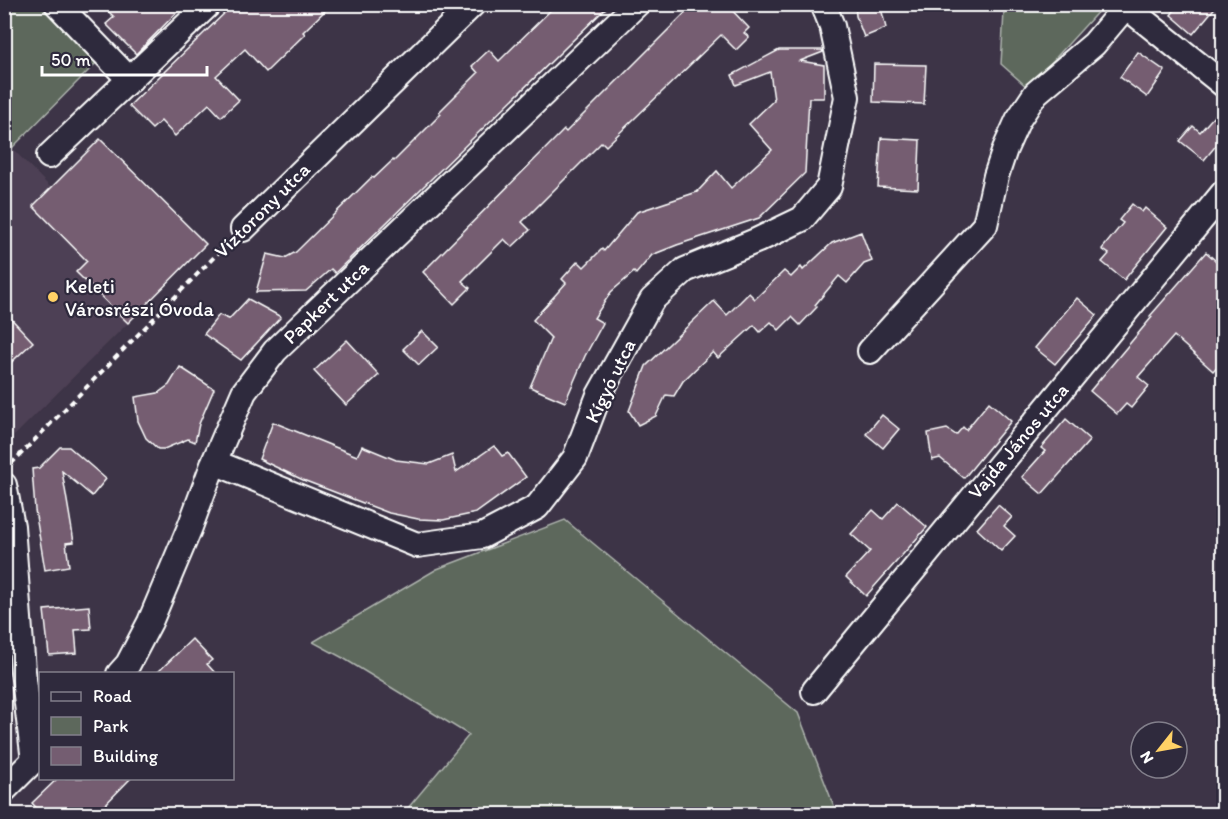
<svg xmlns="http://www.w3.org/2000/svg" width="1228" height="819" viewBox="0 0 1228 819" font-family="Itim,sans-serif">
  <rect width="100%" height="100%" fill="#3d3447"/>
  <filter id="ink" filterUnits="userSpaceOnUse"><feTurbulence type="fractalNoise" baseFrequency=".0167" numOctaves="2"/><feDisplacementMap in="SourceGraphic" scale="12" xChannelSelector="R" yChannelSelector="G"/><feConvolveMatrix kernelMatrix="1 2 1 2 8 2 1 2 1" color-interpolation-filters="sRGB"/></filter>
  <g filter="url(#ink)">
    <polygon fill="#4e4054" points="4,140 51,188 33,206 87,261 77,272 128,323 14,436 4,426"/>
    <g fill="#5d685c" stroke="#aeb4ae" stroke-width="1.5">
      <polygon points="5,4 40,5 96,63 12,148 5,140"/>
      <polygon points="1007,5 1104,5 1028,88 1001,64 1004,12"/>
      <polygon points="565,520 798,713 837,814 403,814 469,735 343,658 313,642 437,569"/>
    </g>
    <g fill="#745d71" stroke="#fff" stroke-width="1.5">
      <polygon points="101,4 185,4 136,54 106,24 114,17"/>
      <polygon points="234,4 332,4 303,32 305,34 266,72 245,49 216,76 239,100 221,117 209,104 175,136 161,121 152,129 129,106"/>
      <polygon points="557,4 610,4 335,273 331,269 306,291 256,292 267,254 285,258 296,252 372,177 374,178 393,160 394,161 441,114 439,112 478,73 472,66 489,50 499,61"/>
      <polygon points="694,4 726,4 749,28 744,33 749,37 736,50 721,35 606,146 602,142 522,222 530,230 512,247 504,239 462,281 470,288 454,304 423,272 564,130 566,132"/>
      <polygon points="855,4 880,4 886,28 864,37 856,16"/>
      <polygon points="1179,4 1218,4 1193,34 1171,15"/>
      <polygon points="779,50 822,50 823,52 800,61 824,65 824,98 809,98 805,173 759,218 677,245 652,255 636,274 634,272 611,292 594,318 603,323 585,356 565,402 530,387 551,338 533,320 566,283 562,279 578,261 584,267 602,249 604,251 637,212 697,192 717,171 731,188 772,150 749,124 774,100 770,72 736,85 732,75"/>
      <polygon points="1138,52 1165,71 1147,97 1120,77"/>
      <polygon points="874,64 926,65 924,104 873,102"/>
      <polygon points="1224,105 1224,136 1204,160 1180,141 1193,126 1200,132"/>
      <polygon points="881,138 920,140 918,189 878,187"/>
      <polygon points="100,139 206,244 128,323 76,272 87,261 33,206"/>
      <polygon points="1132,204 1142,212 1145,208 1167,227 1124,280 1102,262 1109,254 1102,249 1123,223 1119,220"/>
      <polygon points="861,232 872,261 864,264 847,283 839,276 815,305 817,307 800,325 792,317 779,330 771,322 760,332 754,325 718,358 713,352 683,381 674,396 666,395 656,416 638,425 629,411 646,366 714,301 727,315 749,293 755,299 784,271 791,277 801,267 803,270 832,243"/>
      <polygon points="1206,252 1224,268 1224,359 1213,371 1174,336 1138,377 1149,386 1131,408 1126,404 1117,414 1090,391 1152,317 1150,316"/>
      <polygon points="1077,298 1097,315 1055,364 1035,348"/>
      <polygon points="248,299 281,317 241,360 204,334 219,315 229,319"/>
      <polygon points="4,311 33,342 4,369"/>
      <polygon points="422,331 438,347 419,365 403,349"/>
      <polygon points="347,340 379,375 346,405 314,371"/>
      <polygon points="180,367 214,389 199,424 195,442 188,439 164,449 158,449 146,438 138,421 135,397 158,393 169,385"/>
      <polygon points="989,402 1011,421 964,478 940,458 932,460 928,433 947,429 956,435 963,427 966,430"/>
      <polygon points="882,415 899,429 883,448 866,434"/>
      <polygon points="1066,419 1090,440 1042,494 1022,477 1045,451 1041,448"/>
      <polygon points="273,422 357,456 362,446 396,460 429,464 452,455 456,472 494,446 502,456 508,453 526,477 476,513 443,520 418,519 389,513 303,480 259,459"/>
      <polygon points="60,447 69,447 106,479 92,496 62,471 74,542 66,543 69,566 45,570 35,510 32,469 39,468"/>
      <polygon points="898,502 927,527 866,596 846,577 870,551 851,534 873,510 883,519"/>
      <polygon points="998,505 1012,517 1004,526 1015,536 1001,551 977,529"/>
      <polygon points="89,606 91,629 75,630 77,653 49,655 44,610"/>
      <polygon points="192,639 212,660 207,664 216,674 156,674"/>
      <polygon points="58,778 131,778 96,814 42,814 32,803"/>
    </g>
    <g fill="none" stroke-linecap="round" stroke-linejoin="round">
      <defs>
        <g id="minor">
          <polyline points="57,4 130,80"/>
          <polyline points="1123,4 1224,85"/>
          <polyline points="49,156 209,4"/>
          <polyline points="243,229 473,4"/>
          <polyline points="870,351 985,225 996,176 1005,149 1018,120 1036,93 1094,44 1125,7"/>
          <polyline points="214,462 417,545 482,536 537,507 575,458 599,395 652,300 685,270 758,240 802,219 829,187 847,97 832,26 823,4"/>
          <polyline points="4,485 12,526 23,671 34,761"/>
          <polyline points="119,674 128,664 150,622 190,527 214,462 244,392 275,351 637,4"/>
          <polyline points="814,691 1224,192"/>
          <polyline points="4,790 40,754"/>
        </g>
      </defs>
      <use href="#minor" stroke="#fff" stroke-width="28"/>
      <polyline stroke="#fff" stroke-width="4" stroke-dasharray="6 4.5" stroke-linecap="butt" points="11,464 227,244"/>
      <use href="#minor" stroke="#2f2a3d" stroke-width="24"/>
    </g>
  </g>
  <circle fill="#ffd166" stroke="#2f2a3d" stroke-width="2" cx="53" cy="297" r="6"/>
  <g text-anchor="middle" stroke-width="4.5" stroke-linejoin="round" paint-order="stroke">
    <g font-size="20" fill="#fff" stroke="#2f2a3d">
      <text transform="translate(262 210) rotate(-45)" y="7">Víztorony utca</text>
      <text transform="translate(326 302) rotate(-44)" y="7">Papkert utca</text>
      <text transform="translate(610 381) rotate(-64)" y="7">Kígyó utca</text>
      <text transform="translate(1018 441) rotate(-50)" y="7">Vajda János utca</text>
    </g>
    <g font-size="20" fill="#fff" stroke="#2f2a3d" text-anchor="start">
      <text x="65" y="293">Keleti<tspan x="65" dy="23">Városrészi Óvoda</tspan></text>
    </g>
  </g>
  <rect width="1228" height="819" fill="none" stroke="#2f2a3d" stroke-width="24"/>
  <rect x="12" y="12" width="1204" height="795" fill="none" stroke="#fff" stroke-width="2" filter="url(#ink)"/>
  <rect x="39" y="672" width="195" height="108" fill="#2f2a3d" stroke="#827f8b" stroke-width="1.5"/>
  <rect x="51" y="692" width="30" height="9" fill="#2f2a3d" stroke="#827f8b" stroke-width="1.5"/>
  <text x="93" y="702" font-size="18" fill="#ffffff">Road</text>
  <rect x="51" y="717" width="30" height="18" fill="#5d685c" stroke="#827f8b" stroke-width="1.5"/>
  <text x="93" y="732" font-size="18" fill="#ffffff">Park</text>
  <rect x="51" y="747" width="30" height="18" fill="#745d71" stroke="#827f8b" stroke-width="1.5"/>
  <text x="93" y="762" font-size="18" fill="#ffffff">Building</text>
  <g transform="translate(1159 750) rotate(239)"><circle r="28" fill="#2f2a3d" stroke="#827f8b" stroke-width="1.5"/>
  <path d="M0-4.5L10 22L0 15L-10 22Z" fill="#ffd166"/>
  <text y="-9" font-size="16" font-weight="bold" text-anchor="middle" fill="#ffffff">N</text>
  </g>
  <path d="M42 66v9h165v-9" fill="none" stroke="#ffffff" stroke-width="3"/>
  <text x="51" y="66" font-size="18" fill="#ffffff" stroke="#2f2a3d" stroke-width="4.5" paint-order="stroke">50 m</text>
</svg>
